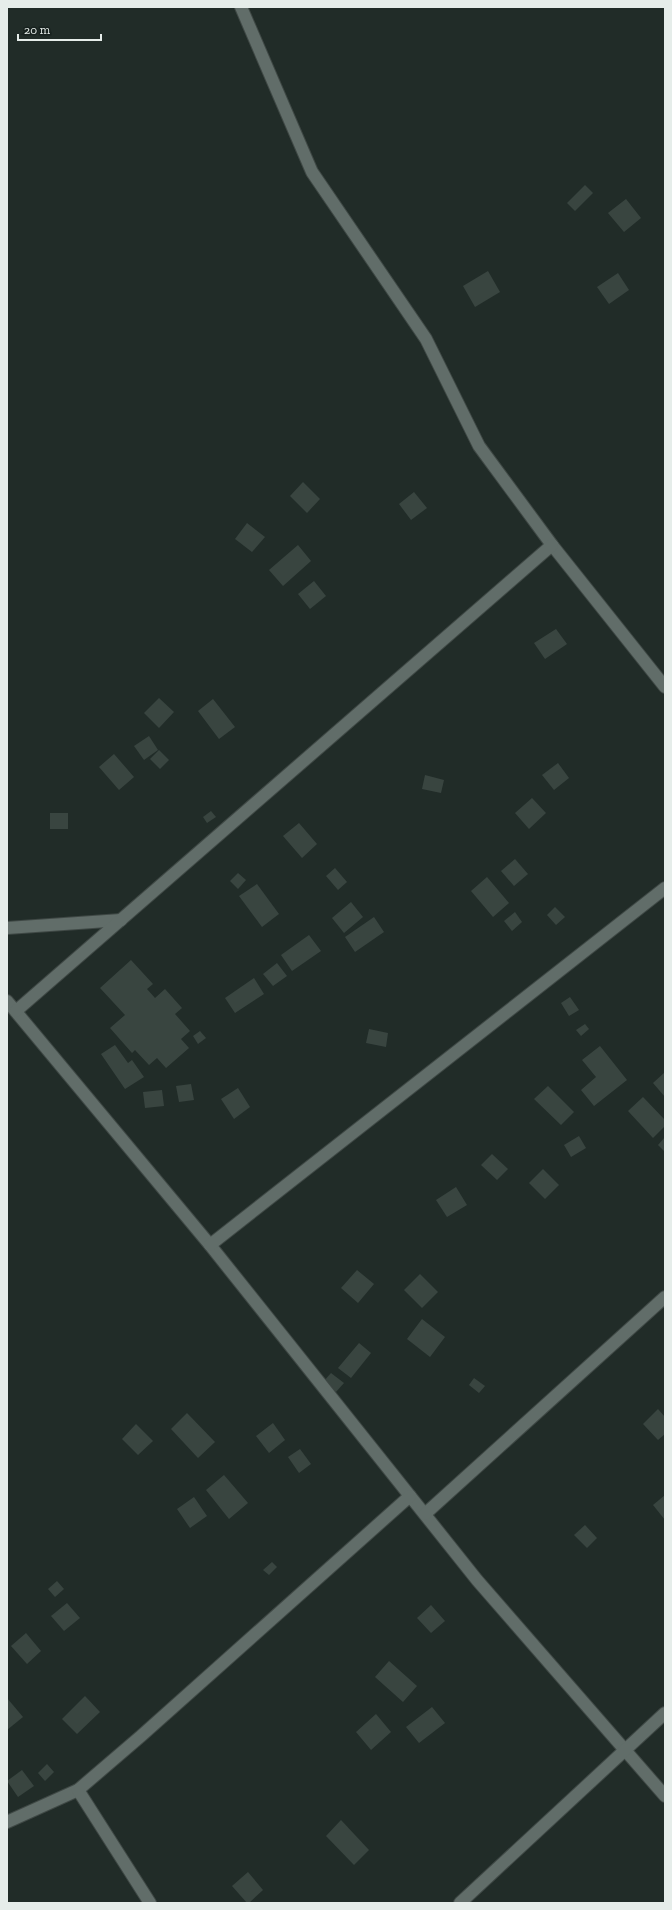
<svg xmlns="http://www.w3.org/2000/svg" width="672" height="1910" viewBox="0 0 672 1910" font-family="'Zilla Slab',serif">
  <rect width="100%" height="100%" fill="#212c28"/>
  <g fill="#394540">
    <polygon points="585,185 593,193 575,211 567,203"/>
    <polygon points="626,199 641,218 624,232 608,213"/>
    <polygon points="488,271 500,292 475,307 463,286"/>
    <polygon points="618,273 629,290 609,304 597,287"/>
    <polygon points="303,482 320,499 307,513 290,496"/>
    <polygon points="414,492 427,508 411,520 399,504"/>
    <polygon points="247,523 265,537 252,552 235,539"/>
    <polygon points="298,545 311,561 283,586 269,570"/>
    <polygon points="314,581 326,596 310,609 298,594"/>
    <polygon points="556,629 567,644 545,659 534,643"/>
    <polygon points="159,698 174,712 159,728 144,713"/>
    <polygon points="213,699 235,727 219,739 198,711"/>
    <polygon points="149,736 158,750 144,760 134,746"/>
    <polygon points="159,750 169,760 160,769 150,759"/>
    <polygon points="114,754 134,777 119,790 99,767"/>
    <polygon points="558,763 569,778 554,790 542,775"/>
    <polygon points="425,775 444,780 441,793 422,789"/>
    <polygon points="532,798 546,813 529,829 515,813"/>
    <polygon points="211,811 216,817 207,823 203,817"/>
    <rect x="50" y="813" width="18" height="16"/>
    <polygon points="299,823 317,844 302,858 283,836"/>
    <polygon points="515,859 528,874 514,886 501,871"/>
    <polygon points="335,868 347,882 338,890 326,876"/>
    <polygon points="238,873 246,880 238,889 230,881"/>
    <polygon points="487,877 509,903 493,917 471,891"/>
    <polygon points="257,884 279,914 262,927 239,896"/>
    <polygon points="351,902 363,917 344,933 332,918"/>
    <polygon points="555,907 565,917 556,925 547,915"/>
    <polygon points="515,912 522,922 512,931 504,921"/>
    <polygon points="374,917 384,932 355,952 345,937"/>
    <polygon points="309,935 321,951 292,971 281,955"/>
    <polygon points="131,960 153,984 147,989 155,998 165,989 182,1008 175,1014 190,1031 181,1039 189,1048 166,1068 157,1058 149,1065 135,1050 132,1053 110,1028 125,1015 100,988"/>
    <polygon points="277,963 287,976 273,986 263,974"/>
    <polygon points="254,978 264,994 235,1013 225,998"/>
    <polygon points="570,997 579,1010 569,1016 561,1003"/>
    <polygon points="585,1024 589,1029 581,1036 576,1030"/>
    <polygon points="369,1029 388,1033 386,1047 366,1043"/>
    <polygon points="200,1031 206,1038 198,1044 193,1036"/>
    <polygon points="115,1045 128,1063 132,1060 144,1077 125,1089 101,1054"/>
    <polygon points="600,1046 627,1080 594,1106 581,1090 596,1077 582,1060"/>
    <polygon points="665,1072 665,1097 653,1083"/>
    <polygon points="191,1084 194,1100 179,1102 176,1086"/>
    <polygon points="548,1086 574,1112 561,1125 534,1099"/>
    <polygon points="238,1088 250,1107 234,1119 221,1099"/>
    <polygon points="162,1090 164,1106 145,1108 143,1092"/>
    <polygon points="643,1097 665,1120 665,1126 653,1138 628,1111"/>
    <polygon points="579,1136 586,1148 571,1157 564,1145"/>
    <polygon points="665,1137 665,1152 658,1145"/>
    <polygon points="492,1154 508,1169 497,1180 481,1165"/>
    <polygon points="543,1169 559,1185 545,1199 529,1183"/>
    <polygon points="456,1187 467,1205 447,1217 436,1200"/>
    <polygon points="357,1270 374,1284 358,1303 341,1288"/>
    <polygon points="420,1274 438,1292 422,1308 404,1290"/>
    <polygon points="422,1319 445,1337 430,1357 407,1339"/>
    <polygon points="359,1343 371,1353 351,1378 338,1368"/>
    <polygon points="331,1373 344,1383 336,1392 323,1382"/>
    <polygon points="474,1378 485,1386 479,1393 469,1385"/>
    <polygon points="658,1409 665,1417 665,1434 658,1440 643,1424"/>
    <polygon points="187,1413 215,1442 198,1458 171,1429"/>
    <polygon points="273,1423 285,1440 269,1453 256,1436"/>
    <polygon points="136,1424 153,1441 138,1455 122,1439"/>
    <polygon points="300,1449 311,1464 299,1473 288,1457"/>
    <polygon points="224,1475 248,1503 229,1519 206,1490"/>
    <polygon points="665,1495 665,1520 653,1505"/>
    <polygon points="194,1497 207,1516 190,1528 177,1509"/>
    <polygon points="585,1525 597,1538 587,1548 574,1535"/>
    <polygon points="272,1562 277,1567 269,1575 263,1570"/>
    <polygon points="57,1581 64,1589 55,1597 48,1589"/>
    <polygon points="67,1603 80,1618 64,1631 51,1616"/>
    <polygon points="431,1605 445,1621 431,1633 417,1618"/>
    <polygon points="26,1633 41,1651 27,1664 11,1646"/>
    <polygon points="389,1661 417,1686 403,1702 375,1677"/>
    <polygon points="85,1696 100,1712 77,1734 62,1719"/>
    <polygon points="7,1698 23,1717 7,1730"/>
    <polygon points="432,1707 445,1723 419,1743 406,1727"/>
    <polygon points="376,1714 391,1732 371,1750 356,1732"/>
    <polygon points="47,1764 54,1772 45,1781 38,1773"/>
    <polygon points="22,1770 34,1786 18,1797 7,1781"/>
    <polygon points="341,1820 369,1850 354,1865 326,1836"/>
    <polygon points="248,1872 263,1890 249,1903 247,1903 232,1886"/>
  </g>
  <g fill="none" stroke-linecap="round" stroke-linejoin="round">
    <defs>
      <g id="street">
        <polyline points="241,7 312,172 426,339 479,446 552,545 665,687"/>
        <polyline points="7,928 121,920"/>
        <polyline points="7,1001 210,1245 477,1580 665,1796"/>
        <polyline points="16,1011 552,545"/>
        <polyline points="210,1245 665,888"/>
        <polyline points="425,1514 665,1297"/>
        <polyline points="7,1822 78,1790"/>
        <polyline points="150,1903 78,1790 141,1736 410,1496"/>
        <polyline points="460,1903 665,1713"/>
      </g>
    </defs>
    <use href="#street" stroke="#3f4845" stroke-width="14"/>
    <use href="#street" stroke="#616d69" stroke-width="12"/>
  </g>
  <rect width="672" height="1910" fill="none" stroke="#e6edea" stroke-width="16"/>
  <path d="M18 34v6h83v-6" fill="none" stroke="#e6edea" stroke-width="2"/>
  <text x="24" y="34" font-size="12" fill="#e6edea" stroke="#18221f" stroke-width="3" paint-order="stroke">20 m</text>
</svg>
